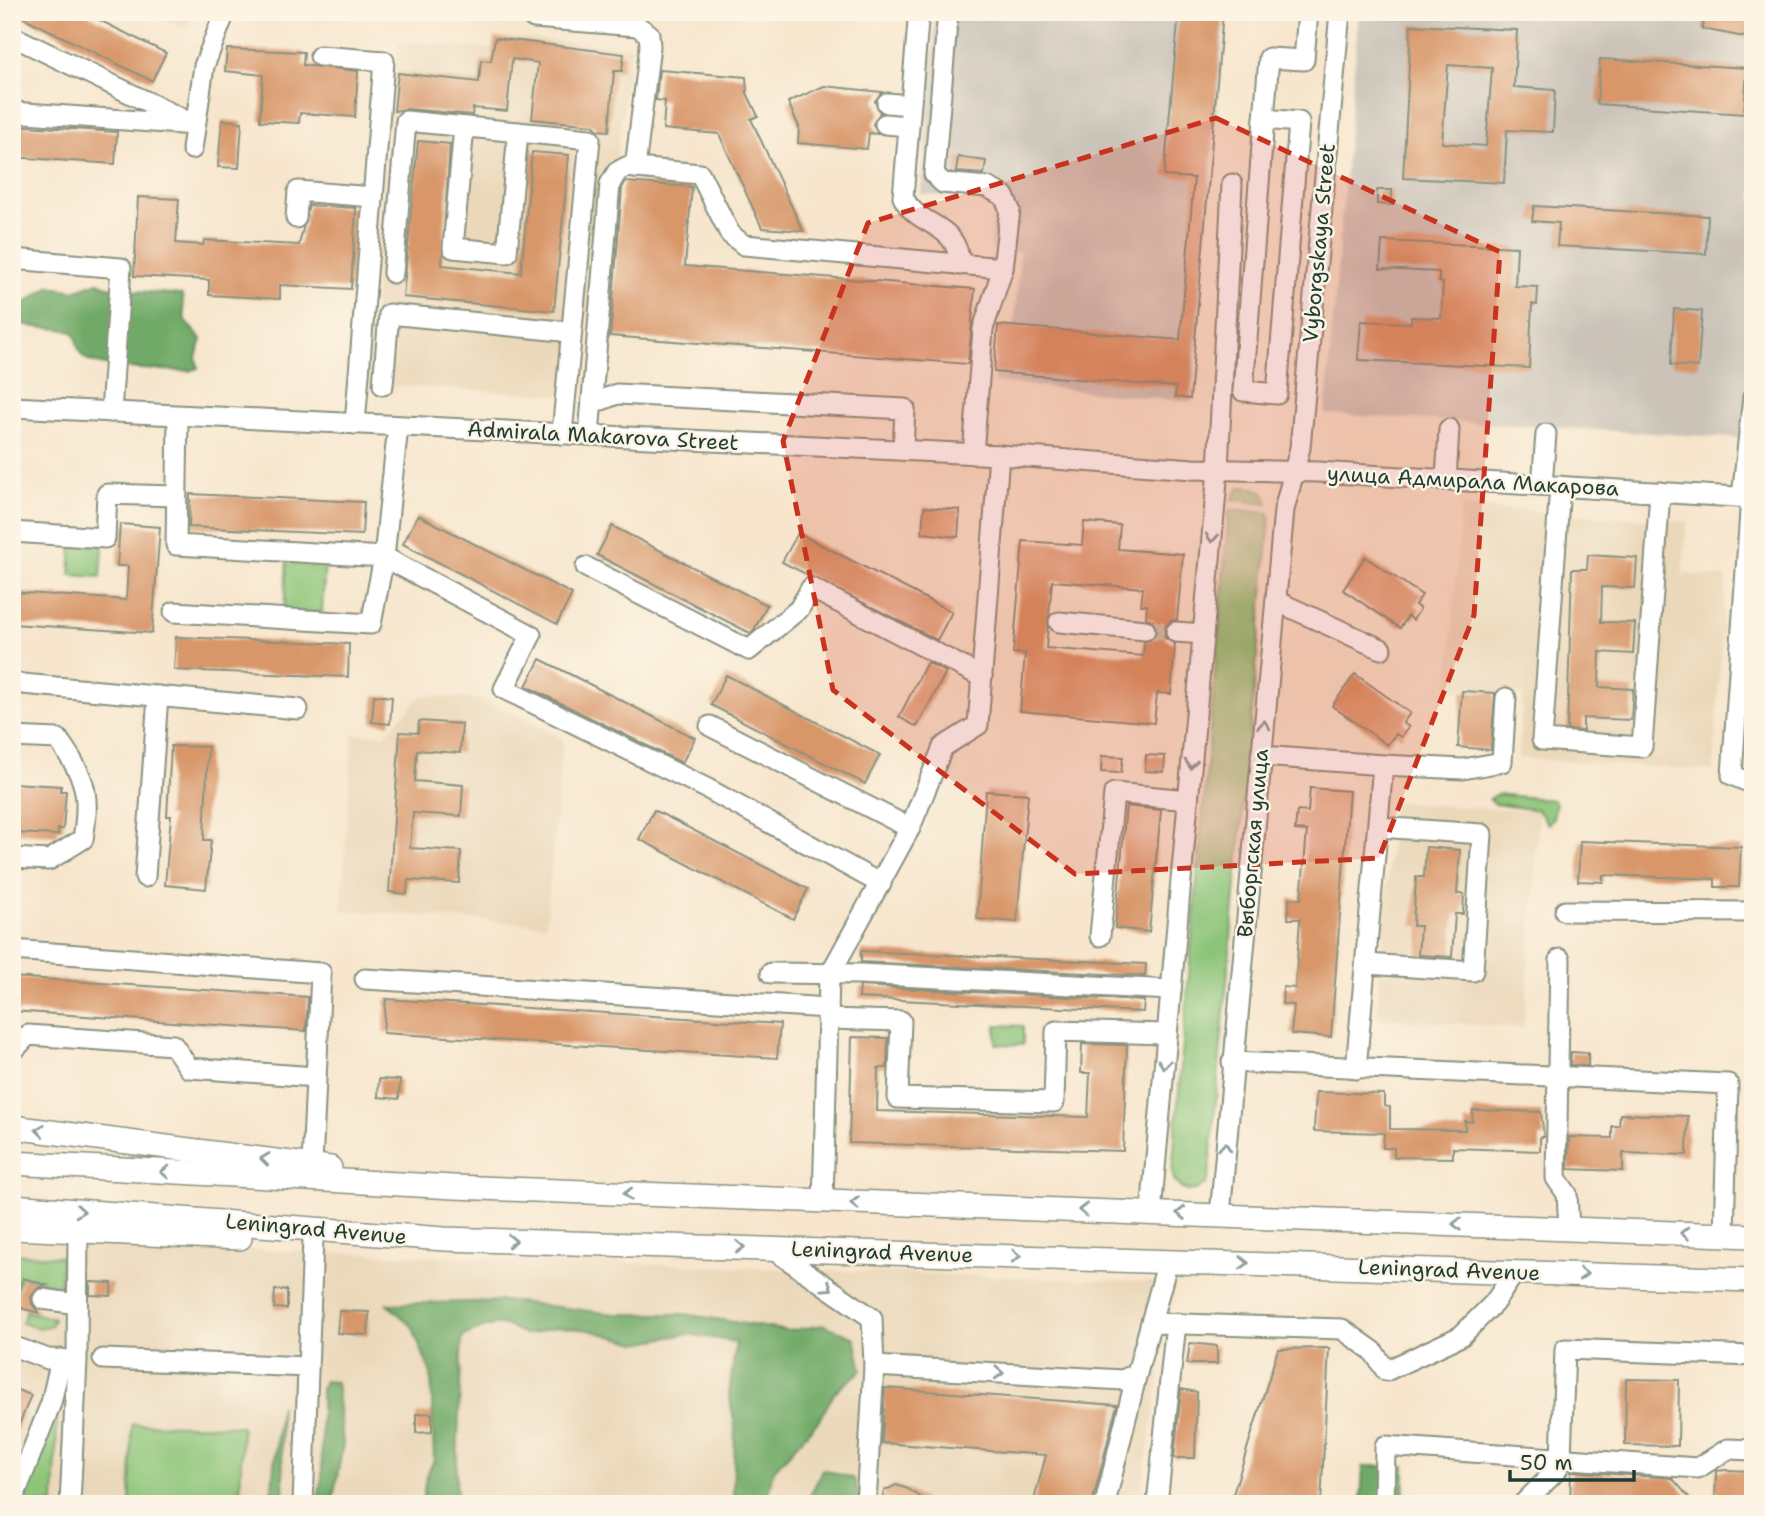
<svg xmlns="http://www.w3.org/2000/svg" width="1765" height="1516" viewBox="0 0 1765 1516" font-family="'Shantell Sans',sans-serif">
  <rect width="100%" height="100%" fill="#fcf5e5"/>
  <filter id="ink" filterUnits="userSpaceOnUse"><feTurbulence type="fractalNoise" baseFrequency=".0143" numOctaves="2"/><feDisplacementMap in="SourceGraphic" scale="14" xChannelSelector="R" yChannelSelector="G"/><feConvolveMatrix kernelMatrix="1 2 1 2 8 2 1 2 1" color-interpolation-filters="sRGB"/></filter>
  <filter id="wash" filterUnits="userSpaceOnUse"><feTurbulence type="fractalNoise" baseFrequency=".00686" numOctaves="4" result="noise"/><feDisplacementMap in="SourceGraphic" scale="28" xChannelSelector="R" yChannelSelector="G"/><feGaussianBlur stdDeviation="1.57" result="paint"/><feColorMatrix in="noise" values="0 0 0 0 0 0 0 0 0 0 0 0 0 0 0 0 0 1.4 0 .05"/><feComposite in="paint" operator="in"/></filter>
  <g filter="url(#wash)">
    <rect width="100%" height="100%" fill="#f7e6cd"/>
    <g fill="#ebd8ba">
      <polygon points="149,12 196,12 187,31"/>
      <polygon points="494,36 631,47 615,169 603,169 592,313 586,313 579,396 367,384 397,42 491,49"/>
      <polygon points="1461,506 1687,522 1683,574 1726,577 1713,771 1518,758 1523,695 1448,689"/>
      <polygon points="422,695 484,700 563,739 546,925 341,910 353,734 385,735"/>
      <polygon points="1393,802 1539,812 1524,1028 1377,1018"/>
      <polygon points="12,1241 1175,1283 1139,1504 12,1504"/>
    </g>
    <g fill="#cbc3b8">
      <polygon points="936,12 1225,12 1192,402 994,382 998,325 1014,326 1020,252 991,250 994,200 921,194"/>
      <polygon points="1359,12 1753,12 1753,439 1325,414"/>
    </g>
    <g fill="#8cc478" stroke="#568056" stroke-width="2">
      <path d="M1240,487C1253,488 1265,487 1268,503L1232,500Z"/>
      <path d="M1229,510L1269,513L1270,518L1209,1175L1206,1184C1191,1196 1176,1192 1172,1172Z"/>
      <polygon points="72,544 103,546 101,577 70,575"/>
      <polygon points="287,558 325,560 322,613 284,611"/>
      <polygon points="1497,794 1553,800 1556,804 1553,817 1548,824 1538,810 1495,804 1489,799"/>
      <polygon points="996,1025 1023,1026 1023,1045 996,1044"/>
      <polygon points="12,1254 62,1257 60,1287 21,1276 12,1304"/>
      <polygon points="26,1311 54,1319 51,1326 37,1328 22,1323"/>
      <polygon points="58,1396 54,1504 16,1504"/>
      <polygon points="132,1424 242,1426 240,1504 130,1504"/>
    </g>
    <g fill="#71aa68" stroke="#48744e" stroke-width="2">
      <path d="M98,282L114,289L182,295L185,321L202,340L196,357L198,368L189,371C167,370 101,370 85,358C77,352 78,342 74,333C59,325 39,331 22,323V305L50,286L74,291Z"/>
      <path d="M508,1301L615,1314H685L788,1331L824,1325L855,1338L862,1370L835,1392L819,1420L773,1471L766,1504H728L733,1496L735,1427L729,1393L736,1342L687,1334L637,1343L589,1330L557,1327L524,1335C500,1317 487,1326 462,1337L456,1488L460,1504H422L426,1477L434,1460L431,1374L412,1326L387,1304Z"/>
      <polygon points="325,1381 336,1382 343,1444 333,1499 336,1504 317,1504 322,1477 321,1389"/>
      <polygon points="280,1404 284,1504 270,1504 271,1497"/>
      <polygon points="1363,1466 1405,1466 1404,1504 1361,1504"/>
      <polygon points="823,1469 854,1479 862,1504 806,1504"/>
    </g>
    <g id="blocks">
      <g fill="#d89669" fill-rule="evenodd">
        <polygon points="12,12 83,12 166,53 152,81"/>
        <polygon points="1179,12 1223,12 1190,399 1175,397 1176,387 994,372 998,325 1180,340 1194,178 1164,176"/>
        <polygon points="1705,12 1753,12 1750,38 1702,29"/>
        <path d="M1411,25L1517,30L1514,87L1555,90L1553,132L1507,130L1504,183L1403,178ZM1448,65L1492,68L1486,146L1442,143Z"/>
        <polygon points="495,38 624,54 622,71 614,71 609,131 598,130 593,125 532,119 538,63 512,59 507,111 473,108 472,115 407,109 394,111 398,73 479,82 481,60 491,61"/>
        <polygon points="227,49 304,52 303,65 358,71 355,117 300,113 299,123 260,121 263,75 225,71"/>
        <polygon points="1600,59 1747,68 1744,114 1597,104"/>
        <polygon points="659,70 746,77 747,93 758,116 751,119 803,231 762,228 719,134 663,129 665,101 656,100"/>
        <polygon points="824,86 882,92 875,101 880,113 873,124 878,134 869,133 867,149 798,143 799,127 788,102"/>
        <polygon points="222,120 242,122 239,168 218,167"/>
        <polygon points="12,125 117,132 115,164 12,157"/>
        <polygon points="418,141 450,144 442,265 521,273 532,152 569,155 554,311 403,297"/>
        <polygon points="958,157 986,161 984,174 956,172"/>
        <polygon points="625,182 692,187 685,266 975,289 968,364 610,336 622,188"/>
        <polygon points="1377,190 1392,190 1392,205 1377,204"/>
        <polygon points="138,197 179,199 176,243 203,245 204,240 299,245 309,205 356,208 351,289 280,285 280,299 209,295 209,280 134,276"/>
        <polygon points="1534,206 1708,216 1706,254 1557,246 1559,223 1532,221"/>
        <polygon points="1382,241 1517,247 1515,286 1538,287 1537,305 1532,304 1529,368 1358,360 1361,321 1411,323 1411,317 1441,318 1443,283 1439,282 1439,272 1380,269"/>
        <polygon points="1674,309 1702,311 1698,367 1671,365"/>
        <polygon points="190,494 364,502 362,535 189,527"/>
        <polygon points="924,507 960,510 958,537 922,533"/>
        <polygon points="418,515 572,594 557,624 403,544"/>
        <path d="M1084,522L1120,525L1118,549L1183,554L1177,620L1170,621L1164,630L1165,638L1175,644L1171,694L1157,693L1154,723L1020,711L1025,654L1013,653L1023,541L1082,545ZM1052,581L1143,588L1141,605H1147L1146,618L1153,620L1157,630L1155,638L1144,642L1143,656L1046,648Z"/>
        <polygon points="120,524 160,527 152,633 12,624 12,592 126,600 128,566 117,566"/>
        <polygon points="612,526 767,605 754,630 750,633 597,555"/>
        <polygon points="798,533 952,612 937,640 782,562"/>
        <polygon points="1588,555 1637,558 1635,588 1602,587 1601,622 1635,623 1633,654 1600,652 1599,687 1633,689 1631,720 1583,718 1583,731 1567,730 1572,569 1587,569"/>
        <polygon points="1365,557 1422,595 1415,605 1420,609 1413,620 1408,616 1400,628 1343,590"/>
        <polygon points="176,637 349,644 348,677 174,670"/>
        <polygon points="540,659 695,738 682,763 526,686"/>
        <polygon points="927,662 946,672 917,727 899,717"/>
        <polygon points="1355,674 1410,713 1403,723 1409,727 1401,737 1396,734 1387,745 1332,706"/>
        <polygon points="726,675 880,755 865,784 711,705"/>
        <polygon points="1462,691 1495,693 1491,750 1458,747"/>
        <polygon points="374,695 392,697 390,724 372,722"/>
        <polygon points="419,721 462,724 460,753 417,750 415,781 463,785 461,816 413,813 410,848 461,851 459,883 408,880 407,894 389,892 400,732 418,733"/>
        <polygon points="171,746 208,747 204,840 211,840 206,889 165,885 171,816 167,816"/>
        <polygon points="1146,755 1165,756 1164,772 1145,771"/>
        <polygon points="1102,756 1123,757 1121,773 1101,772"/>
        <polygon points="12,783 61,786 60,791 66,791 63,829 58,829 58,835 12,833"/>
        <polygon points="1310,788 1349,791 1331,1037 1291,1034 1294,1005 1282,1004 1283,987 1295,988 1300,919 1288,919 1289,898 1301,899 1307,831 1295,830 1297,811 1308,812"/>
        <polygon points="986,791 1028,794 1017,922 977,919"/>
        <polygon points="1126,806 1161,810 1149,932 1115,928"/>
        <polygon points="654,810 808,889 793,919 639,839"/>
        <polygon points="1580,841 1741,847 1739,887 1715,887 1715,879 1662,877 1603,875 1603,882 1578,881"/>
        <polygon points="1426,847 1460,850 1457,894 1464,894 1463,914 1455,914 1452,957 1418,955 1420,926 1413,926 1416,877 1424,877"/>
        <polygon points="861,951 1146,964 1145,976 861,962"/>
        <polygon points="12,977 308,997 306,1031 12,1011"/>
        <polygon points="860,986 1144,1001 1143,1012 859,998"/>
        <polygon points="386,999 780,1024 777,1058 383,1033"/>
        <polygon points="852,1037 888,1038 887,1068 878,1068 877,1111 1088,1117 1090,1073 1081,1073 1082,1044 1127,1045 1123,1151 849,1143"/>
        <polygon points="1571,1052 1588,1053 1588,1066 1570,1065"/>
        <polygon points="379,1079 400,1080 399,1099 378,1097"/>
        <polygon points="1316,1092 1384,1094 1384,1106 1390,1107 1390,1129 1465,1130 1465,1121 1472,1122 1473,1110 1541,1112 1544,1137 1540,1137 1540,1151 1453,1148 1453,1158 1394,1157 1394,1148 1383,1148 1384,1133 1314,1131"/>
        <polygon points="1620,1114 1688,1116 1687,1155 1623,1153 1623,1171 1568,1169 1569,1137 1612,1138 1612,1126 1619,1126"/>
        <polygon points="23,1278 47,1285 38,1288 31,1297 32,1304 39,1313 14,1306"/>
        <polygon points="90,1282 112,1283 111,1296 90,1295"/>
        <polygon points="275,1290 287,1290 287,1309 274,1308"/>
        <polygon points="339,1311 369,1312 368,1335 337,1333"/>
        <polygon points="1190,1343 1217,1346 1217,1364 1187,1364"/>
        <polygon points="1329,1348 1321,1504 1230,1504 1278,1349"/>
        <polygon points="1626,1379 1679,1380 1678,1446 1625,1445"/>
        <polygon points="12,1388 31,1395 13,1440 12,1440"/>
        <polygon points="885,1388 1117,1405 1092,1504 1033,1504 1046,1455 882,1443"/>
        <polygon points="1181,1389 1197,1392 1195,1458 1174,1458"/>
        <polygon points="432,1413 432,1432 416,1433 416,1414"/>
        <polygon points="1727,1470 1753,1471 1753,1504 1715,1504 1716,1471"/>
        <polygon points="1571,1471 1672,1478 1695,1504 1570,1504"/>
        <polygon points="896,1485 908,1489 931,1504 881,1504 884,1491"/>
      </g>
    </g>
  </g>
  <g filter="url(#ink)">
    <use href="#blocks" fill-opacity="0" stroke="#8b9280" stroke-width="2"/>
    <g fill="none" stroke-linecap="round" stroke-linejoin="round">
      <polyline stroke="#ccc4ae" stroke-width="19" stroke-dasharray="19 10" stroke-linecap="butt" points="1145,630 1176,632"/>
      <defs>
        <g id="minor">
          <polyline points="526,12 534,18 637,26 649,34 650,46 635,168"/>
          <path d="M915,12L918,22L903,197C918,229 957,220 960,265"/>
          <polyline points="948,12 934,174 943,183 987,187 1004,196 1010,210 1003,268"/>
          <polyline points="12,36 195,125 12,112"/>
          <polyline points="320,56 384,61 355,424"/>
          <polyline points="887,103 910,105"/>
          <polygon points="1264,119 1299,122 1277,394 1243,391"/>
          <polyline points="1264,119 1269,58 1304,60 1308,12"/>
          <polyline points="885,124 908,126"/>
          <polyline points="464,127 453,248 507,253 518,132"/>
          <polyline points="192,149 204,66 225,12"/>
          <polyline points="296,218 298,191 373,197"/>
          <polyline points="12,259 121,268 111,412"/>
          <polyline points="393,273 406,121 590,139 562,434"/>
          <polyline points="383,385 389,314 571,332"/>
          <polyline points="592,400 602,400 617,394 905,409 903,450"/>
          <polyline points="12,407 999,455 1193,469 1318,472 1753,498"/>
          <polyline points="398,426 384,557 531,635 504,689 708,789 881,884"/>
          <polyline points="589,435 610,184 617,172 626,167 700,174 730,234 744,245 1003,268 983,329 973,454"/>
          <polyline points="1446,480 1449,429"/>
          <polyline points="1542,485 1546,434"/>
          <polyline points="1560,486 1542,740 1642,747 1660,492"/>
          <polyline points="1742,497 1753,397"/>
          <polyline points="1751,497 1732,775 1753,784"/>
          <polyline points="12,532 105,538 107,494 175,496"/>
          <polyline points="586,567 749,650 799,609 811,588 982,677"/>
          <polyline points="1276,601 1381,649"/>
          <polyline points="174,612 371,624 384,557 176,545 178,416"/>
          <polyline points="1059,622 1145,630"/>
          <polyline points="1176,632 1203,634"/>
          <polyline points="12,683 298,709"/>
          <polyline points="710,726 910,828 943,747 978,725 999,455"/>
          <path d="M12,737L58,739C85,778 91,791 83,839L49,860L12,858"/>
          <polyline points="1261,756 1383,765 1356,1069"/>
          <polyline points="1383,765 1463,769 1502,762 1506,698"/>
          <polyline points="145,877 158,696"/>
          <polyline points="1565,911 1753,912"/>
          <polyline points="1100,936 1114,793 1188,800"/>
          <polyline points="12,950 321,973 312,1165"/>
          <polyline points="1560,959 1556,1178 1567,1194 1569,1228"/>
          <polyline points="1366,964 1473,971 1482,834 1378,827"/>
          <polyline points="771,973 860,974 1171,990"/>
          <polyline points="365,979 828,1008"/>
          <polyline points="827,1019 901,1021 898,1098 1054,1102 1056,1031 1167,1034"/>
          <polyline points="12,1052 28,1035 173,1045 189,1068 316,1077"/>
          <polyline points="1232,1062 1728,1084 1724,1235"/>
          <polyline points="823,1202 829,976 910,828"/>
          <polyline points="1151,1213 1218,470 1232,184"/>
          <polyline points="1220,1215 1284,510 1300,448 1340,12"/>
          <polyline points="771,1248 872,1318 874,1366 1123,1380 1137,1373 1168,1261"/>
          <polyline points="43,1299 77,1304"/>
          <polyline points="1151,1323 1342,1329 1373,1351 1386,1371 1461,1336 1494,1303 1515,1272"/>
          <polyline points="12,1346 48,1359 72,1360"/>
          <polyline points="103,1359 308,1367"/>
          <polyline points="12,1502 51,1403 61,1359"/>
          <polyline points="70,1504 77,1360 78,1229"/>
          <polyline points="303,1504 313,1239"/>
          <polyline points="866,1504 874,1366"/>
          <polyline points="1105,1504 1137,1373"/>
          <polyline points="1157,1504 1176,1323"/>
          <polyline points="1384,1504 1385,1446 1698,1468 1728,1449 1753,1450"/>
          <polyline points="1523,1504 1557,1470 1561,1458 1565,1349 1753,1356"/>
        </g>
        <g id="major">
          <polyline points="12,1127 330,1168"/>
          <polyline points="12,1163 454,1187 1753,1236"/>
          <polyline points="12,1206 444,1239 1753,1280"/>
          <polyline points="12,1228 240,1238"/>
        </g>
      </defs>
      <use href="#minor" stroke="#8b9280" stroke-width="23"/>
      <use href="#major" stroke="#8b9280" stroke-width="26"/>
      <use href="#minor" stroke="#fff" stroke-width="19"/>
      <use href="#major" stroke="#fff" stroke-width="23"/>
    </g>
    <defs><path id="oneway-chevron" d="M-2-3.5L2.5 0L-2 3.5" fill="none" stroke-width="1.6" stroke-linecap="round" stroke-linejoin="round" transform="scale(1.75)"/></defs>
    <g stroke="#8f9e9a">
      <use href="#oneway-chevron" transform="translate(1212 538) rotate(95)"/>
      <use href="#oneway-chevron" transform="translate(1264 725) rotate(-85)"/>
      <use href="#oneway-chevron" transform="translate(1191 764) rotate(95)"/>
      <use href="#oneway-chevron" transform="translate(1164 1064) rotate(95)"/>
      <use href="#oneway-chevron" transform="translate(40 1130) rotate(-173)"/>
      <use href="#oneway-chevron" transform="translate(1225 1147) rotate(-85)"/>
      <use href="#oneway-chevron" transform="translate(265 1159) rotate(-173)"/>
      <use href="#oneway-chevron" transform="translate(165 1172) rotate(-177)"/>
      <use href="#oneway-chevron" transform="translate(628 1194) rotate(-178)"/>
      <use href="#oneway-chevron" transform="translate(855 1203) rotate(-178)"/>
      <use href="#oneway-chevron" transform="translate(1083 1210) rotate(-178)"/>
      <use href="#oneway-chevron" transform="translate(80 1211) rotate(4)"/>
      <use href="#oneway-chevron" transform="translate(1181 1213) rotate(-178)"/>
      <use href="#oneway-chevron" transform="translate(1457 1224) rotate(-178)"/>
      <use href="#oneway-chevron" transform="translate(1685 1233) rotate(-178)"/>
      <use href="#oneway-chevron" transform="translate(512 1241) rotate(2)"/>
      <use href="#oneway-chevron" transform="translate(740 1247) rotate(2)"/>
      <use href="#oneway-chevron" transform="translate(1016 1256) rotate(2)"/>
      <use href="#oneway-chevron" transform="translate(1244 1263) rotate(2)"/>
      <use href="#oneway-chevron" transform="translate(1583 1274) rotate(2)"/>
      <use href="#oneway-chevron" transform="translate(828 1287) rotate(34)"/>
      <use href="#oneway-chevron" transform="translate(999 1373) rotate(3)"/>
    </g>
  </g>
  <path fill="#c8321e" fill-opacity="0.2" stroke="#c8321e" stroke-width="5" stroke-dasharray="14 9" stroke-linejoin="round" d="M1216,118L1500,252L1474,615L1379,858L1075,874L833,690L783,441L868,223Z"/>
  <g text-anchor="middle" stroke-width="5" stroke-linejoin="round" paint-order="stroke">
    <g font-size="21" fill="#1f3d34" stroke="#fcf5e5">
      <text transform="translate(1319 243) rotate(-85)" y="7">Vyborgskaya Street</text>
      <text transform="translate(603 436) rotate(3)" y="7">Admirala Makarova Street</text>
      <text transform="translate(1473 481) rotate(3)" y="7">улица Адмирала Макарова</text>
      <text transform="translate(1253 843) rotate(-85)" y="7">Выборгская улица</text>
      <text transform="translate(316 1229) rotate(5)" y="7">Leningrad Avenue</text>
      <text transform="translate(882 1252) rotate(2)" y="7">Leningrad Avenue</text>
      <text transform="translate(1449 1270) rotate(2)" y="7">Leningrad Avenue</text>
    </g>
  </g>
  <rect width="1765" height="1516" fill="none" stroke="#fcf5e5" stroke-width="42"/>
  <path d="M1510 1470v10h124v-10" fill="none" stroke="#1f3d34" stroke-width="3.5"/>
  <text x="1520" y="1470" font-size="21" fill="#1f3d34" stroke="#fcf5e5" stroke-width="5" paint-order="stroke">50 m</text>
</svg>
